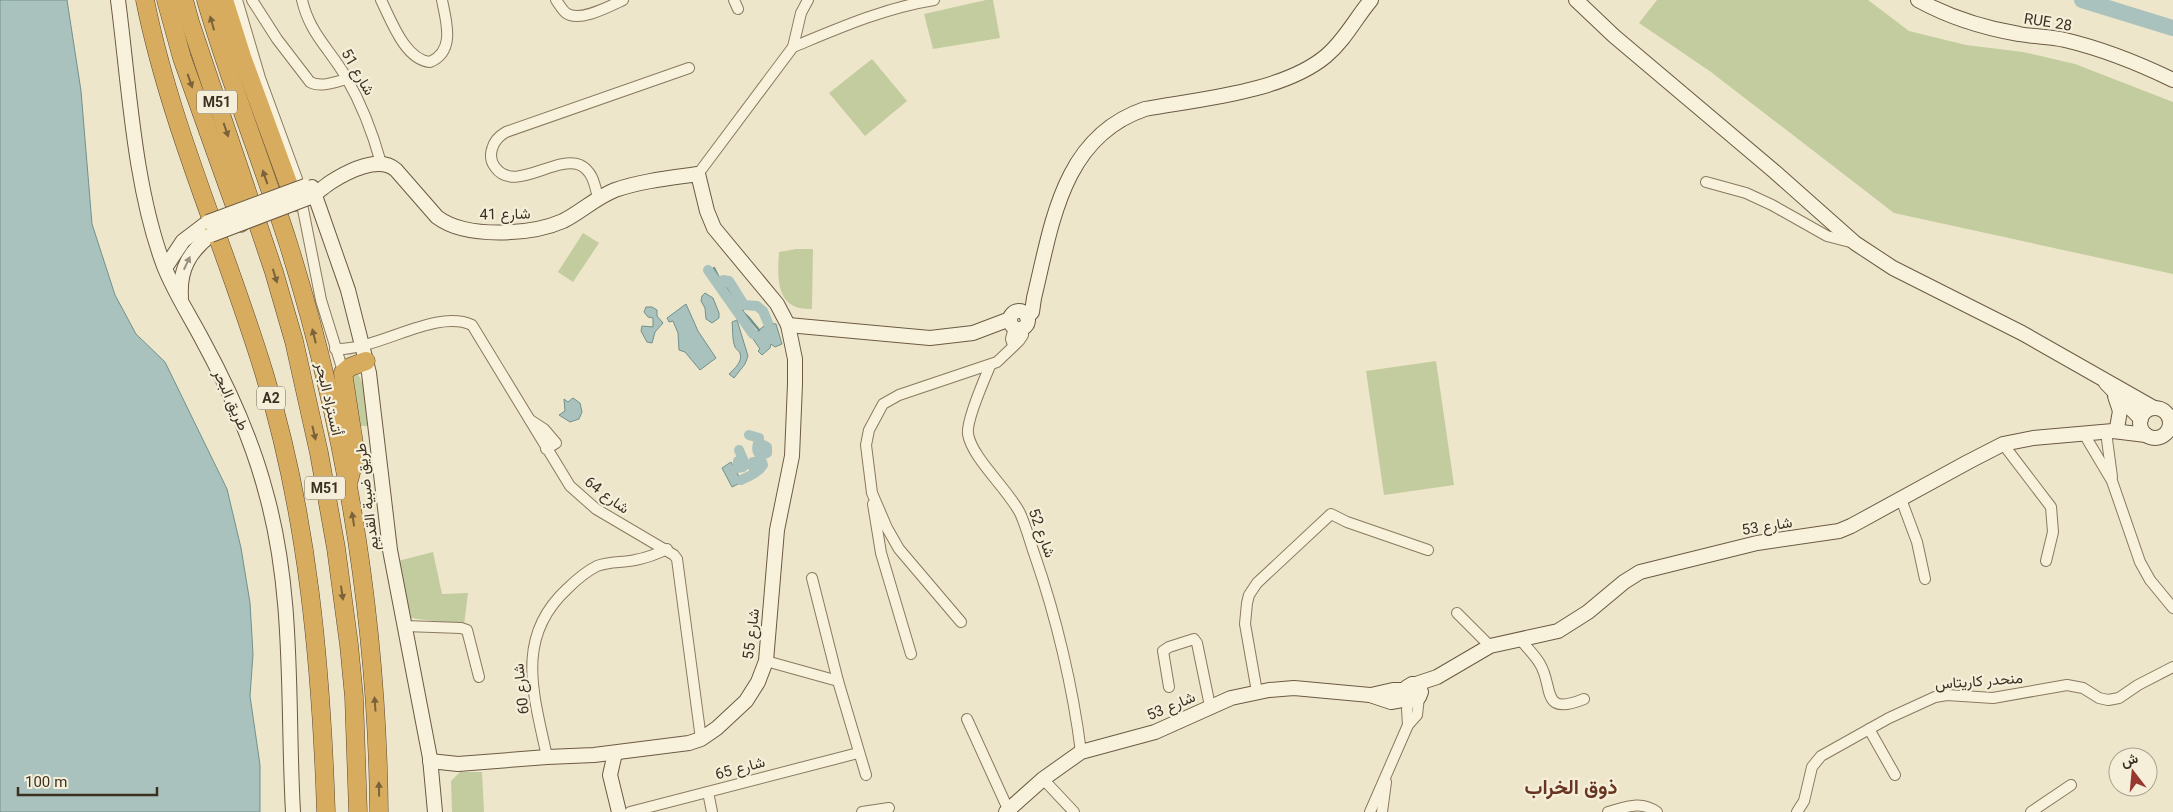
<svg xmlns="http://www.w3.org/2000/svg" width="2173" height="812" viewBox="0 0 2173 812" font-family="Georgia,Vazirmatn,serif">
  <rect width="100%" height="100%" fill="#eee6ca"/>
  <g fill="#c3cc9e">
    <polygon points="986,0 993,0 1000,38 933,49 924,14"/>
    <polygon points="1657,0 1868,0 1909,31 1966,45 2023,52 2075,64 2173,102 2173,274 1894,213 1711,72 1639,23"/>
    <polygon points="872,59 907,101 865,136 829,93"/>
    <polygon points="583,233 599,243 573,282 558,272"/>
    <path d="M796,249H813L812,309C776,311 777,279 779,252Z"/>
    <polygon points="1436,361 1454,485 1384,495 1366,371"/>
    <path d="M356,372C367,385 367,409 367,426H358L352,375Z"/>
    <polygon points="433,552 442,594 468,593 464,625 411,618 398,561"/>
    <polygon points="460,772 482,772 484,812 452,812 451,781"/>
  </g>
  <g fill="#aac2bd" stroke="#71918b">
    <polygon points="0,0 67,0 81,91 92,224 115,295 136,334 165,362 227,489 241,548 250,603 253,654 250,696 260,765 260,812 0,812"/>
    <polygon points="705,293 713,298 719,313 719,318 712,323 706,319 705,308 701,301 702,296"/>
    <polygon points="686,304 698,331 716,358 700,370 685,352 679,350 678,333 673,321 669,322 667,318"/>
    <polygon points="646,307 652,307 657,310 657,316 663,323 655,332 652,343 647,342 641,331 642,326 653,327 653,318 648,317 644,312"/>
    <path d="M737,320L748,356L745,364L734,378L729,374C734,369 743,362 740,353C739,351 736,349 735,347C732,340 733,329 732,322Z"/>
    <polygon points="768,323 776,324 782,344 775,347 771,344 770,348 762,355 758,351 760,349 751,336"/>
    <polygon points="573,398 580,403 582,412 579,419 570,422 559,415 565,411 564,399 568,402"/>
    <polygon points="731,462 742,482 732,487 722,468"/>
  </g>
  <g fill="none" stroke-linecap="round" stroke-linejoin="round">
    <g stroke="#71918b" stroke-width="2.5">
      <polyline points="714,268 722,284 731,293 739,309 749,318 759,330"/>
      <polyline points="711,270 717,277"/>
      <polyline points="721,280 727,294 742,309 746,320 756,333"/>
    </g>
    <g stroke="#aac2bd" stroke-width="10">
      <polyline points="708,270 753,334"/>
      <polyline points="723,280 729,281 744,305 757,306 763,311 768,323"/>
      <polyline points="738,461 737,468 743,467 745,464 739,450"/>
      <path d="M741,480C749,476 761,473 760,462H753L752,466L756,471L759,470L763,465C761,459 759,454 758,448L761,445L766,447V453L760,454C757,451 757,448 759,444H761L767,447V453L760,455C755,450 758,445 759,438L749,435"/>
    </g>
    <polyline stroke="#aac2bd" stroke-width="16" points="2082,0 2173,28"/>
    <defs>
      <g id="street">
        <polyline points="237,0 260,78 297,179 321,300 343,371"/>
        <path d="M252,0L277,39L310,82C321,88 335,82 347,79"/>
        <path d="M302,0C310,34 329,48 346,77C361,103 373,134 381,163"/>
        <path d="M381,0C391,20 405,60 430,62C456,51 446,21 442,0"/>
        <path d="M556,0C559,4 562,10 566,13C579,23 610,6 623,0"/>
        <polyline points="734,0 738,9"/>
        <path d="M793,47C839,28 884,8 934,0"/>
        <polyline points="698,174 793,47 801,13 808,0"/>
        <polyline points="1706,182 1746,193 1772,205 1827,236 1854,243"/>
        <path d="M598,198C595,186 593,171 580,165C555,155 514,194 495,167C491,162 490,156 492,149C494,141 499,136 506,132L689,68"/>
        <polyline points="1013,345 1011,339 1014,327"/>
        <path d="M335,349C378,351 435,308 472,325L570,486L596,509L674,555L677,559L701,739"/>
        <path d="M990,366C984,380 966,421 968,434C972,458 1007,488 1020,513C1026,526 1030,542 1035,556C1056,616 1073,688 1081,752"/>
        <polyline points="530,420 544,429 556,443 546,449"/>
        <polyline points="2106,432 2112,477"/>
        <polyline points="2084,434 2112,481 2140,562 2150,580 2173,608"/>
        <polyline points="2003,444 2051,507 2053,532 2046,561"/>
        <polyline points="1901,499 1917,542 1925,579"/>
        <polyline points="873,504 881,553 911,654"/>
        <polyline points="812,578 838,681 866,775"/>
        <polyline points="1457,613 1490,646"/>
        <polyline points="961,622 899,549 887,528 872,493 866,445 869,430 883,404 899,395 997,362 1019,341 1023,335 1023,327"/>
        <polyline points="405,626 461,628 467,630 479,677"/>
        <path d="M1520,639C1526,647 1535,655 1540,664C1554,687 1540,717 1584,699"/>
        <polyline points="766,661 838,681"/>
        <polyline points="1169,687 1163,651 1169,647 1194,639 1197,643 1210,706"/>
        <polyline points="1257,692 1245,624 1247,603 1249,595 1257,583 1331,514 1347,522 1428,550"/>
        <polyline points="967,719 1008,809"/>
        <polyline points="1408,725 1407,709 1410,699"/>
        <polyline points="1869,729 1895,775"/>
        <path d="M547,757C534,695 514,638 567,589C576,580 585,572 597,566C610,561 622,563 635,560C646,558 657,554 667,549"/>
        <polyline points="1043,779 1074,812"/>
        <polyline points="708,792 712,812"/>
        <polyline points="630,812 858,753"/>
        <polyline points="862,812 889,808"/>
        <polyline points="1370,812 1408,725 1417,715 1419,697"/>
        <polyline points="1382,812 1386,782"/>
        <path d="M1608,812C1626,807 1641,800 1657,812"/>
        <polyline points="1797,812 1804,801 1812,767 1821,756 1889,718 1935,697 1947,695 1993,698 2067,685 2083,688 2099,698 2108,700 2119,698 2138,685 2173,667"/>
        <polyline points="2031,812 2071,785"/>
      </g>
      <g id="secondary">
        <path d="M118,0C129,84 134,187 164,266C174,292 190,316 203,341C229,389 252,439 266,493C295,596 287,706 293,812"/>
        <polyline points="1576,0 1614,36 1775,172 1855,243 1893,268 2022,333 2154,408"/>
        <path d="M1918,0C1949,17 1984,28 2019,34C2034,37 2050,36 2065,40C2103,49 2138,63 2173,80"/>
        <polyline points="312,187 348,290 369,373 390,550 430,758 435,812"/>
        <path d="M308,198C317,194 323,187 331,182C347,172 379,155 396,170L437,217C466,239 531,235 563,221C581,212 595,198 615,190C641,181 670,178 698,174L707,211L714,228L777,304L788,325L795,359V384L792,456L777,530L766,661L758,682L746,701L717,728L701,739L689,743L594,755L547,757L458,764L430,761"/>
        <polyline points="165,268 183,241 208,222"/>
        <path d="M181,297C179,269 190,251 211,235"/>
        <circle cx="1019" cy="320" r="9"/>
        <path d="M1027,317L1032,312L1034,298C1052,224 1062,137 1145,109C1200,99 1283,92 1326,56C1345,40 1355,19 1371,0"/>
        <polyline points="788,325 930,338 973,333 1010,319"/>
        <polyline points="2106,383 2141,419"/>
        <polyline points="2115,396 2120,411 2117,428"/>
        <circle cx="2155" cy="423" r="15"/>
        <polyline points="1416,684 1437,677 1490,646 1558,631 1588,612 1624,582 1640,572 1757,543 1839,531 1851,526 1968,462 2003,444 2033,438 2113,431 2146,435"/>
        <polyline points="1371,695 1393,690 1405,690"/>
        <polyline points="615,753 610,775 619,812"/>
        <polyline points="1006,812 1043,779 1081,752 1155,732 1231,698 1269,690 1294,688 1370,695 1391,702 1419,697 1421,692 1418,685 1412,684 1407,687 1405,693 1409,698"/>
      </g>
      <g id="highway">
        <path d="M145,0C171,129 227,250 265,376C308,517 321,665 326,812"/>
        <polyline points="166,0 182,58 241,223"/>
        <polyline points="184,0 190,22 274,272 294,341 319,453 336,548 349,645 354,697 358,812"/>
        <path d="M206,0C230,83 263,164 289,246C346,429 377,621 379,812"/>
        <polyline points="224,0 242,57 295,202"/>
        <polyline points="349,480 355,458 355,450 343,373 350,367 366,361"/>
      </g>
    </defs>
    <use href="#street" stroke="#8a795f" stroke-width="12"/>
    <use href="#secondary" stroke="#6c5a42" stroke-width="16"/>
    <use href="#highway" stroke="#594732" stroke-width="19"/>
    <use href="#street" stroke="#f8f2dd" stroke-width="10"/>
    <use href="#secondary" stroke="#f8f2dd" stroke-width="14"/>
    <use href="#highway" stroke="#d8ac5f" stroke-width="18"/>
    <defs>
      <g id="secondary-bridge">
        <polyline points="208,222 305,186"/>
        <polyline points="211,235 308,198"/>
      </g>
    </defs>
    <use href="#secondary-bridge" stroke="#6c5a42" stroke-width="16" stroke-linecap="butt"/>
    <use href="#secondary-bridge" stroke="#f8f2dd" stroke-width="14"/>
  </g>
  <defs><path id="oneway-solid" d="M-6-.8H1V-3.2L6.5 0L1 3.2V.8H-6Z" transform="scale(1.25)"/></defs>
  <g fill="#7a623a">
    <use href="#oneway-solid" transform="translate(212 23) rotate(-106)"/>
    <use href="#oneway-solid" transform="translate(190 81) rotate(71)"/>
    <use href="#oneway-solid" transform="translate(226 130) rotate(71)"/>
    <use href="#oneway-solid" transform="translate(265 177) rotate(-109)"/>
    <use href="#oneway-solid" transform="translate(275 276) rotate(73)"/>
    <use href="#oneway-solid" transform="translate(314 336) rotate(-104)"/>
    <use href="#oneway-solid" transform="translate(314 433) rotate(77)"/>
    <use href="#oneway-solid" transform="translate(353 519) rotate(-99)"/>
    <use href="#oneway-solid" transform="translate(342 593) rotate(82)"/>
    <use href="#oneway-solid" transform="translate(375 704) rotate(-94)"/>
    <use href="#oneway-solid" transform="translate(379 789) rotate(-91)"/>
  </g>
  <use fill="#9a9180" href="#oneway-solid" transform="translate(187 263) rotate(-65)"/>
  <g text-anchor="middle" stroke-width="4.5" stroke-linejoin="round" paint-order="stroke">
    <g fill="#f5efda" stroke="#736959" stroke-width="1">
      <rect x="197" y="90.5" width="40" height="23" rx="4"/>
      <rect x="257" y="386.5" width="28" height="23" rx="4"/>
      <rect x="305" y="476.5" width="40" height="23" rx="4"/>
    </g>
    <g font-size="14" font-weight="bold" fill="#3b3022">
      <text x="217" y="107">M51</text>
      <text x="271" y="403">A2</text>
      <text x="325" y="493">M51</text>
    </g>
    <g font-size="15" fill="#3b3022" stroke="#f5efda">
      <text transform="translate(2048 22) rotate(9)" y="5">RUE 28</text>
      <text transform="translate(358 72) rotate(60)" y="5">شارع 51</text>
      <text transform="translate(505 214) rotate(-1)" y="5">شارع 41</text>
      <text transform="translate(329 399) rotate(77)" y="5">أتستراد البحر</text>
      <text transform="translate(231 400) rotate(66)" y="5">طريق البحر</text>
      <text transform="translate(607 495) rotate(37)" y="5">شارع 64</text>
      <text transform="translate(367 497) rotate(-97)" y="5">طريق ضبية القديم</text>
      <text transform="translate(1767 526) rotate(-9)" y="5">شارع 53</text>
      <text transform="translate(1042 533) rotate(70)" y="5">شارع 52</text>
      <text transform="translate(751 634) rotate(-83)" y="5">شارع 55</text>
      <text transform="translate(1979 681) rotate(-4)" y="5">منحدر كاريتاس</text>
      <text transform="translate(521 689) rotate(-96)" y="5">شارع 60</text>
      <text transform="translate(1171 706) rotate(-23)" y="5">شارع 53</text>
      <text transform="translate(740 768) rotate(-15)" y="5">شارع 65</text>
    </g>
    <g font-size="20" font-weight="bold" fill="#673522" stroke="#f5efda">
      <text x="1571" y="794">ذوق الخراب</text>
    </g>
  </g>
  <g transform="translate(2133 772) rotate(344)"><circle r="24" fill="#f5efda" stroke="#aba390"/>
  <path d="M0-4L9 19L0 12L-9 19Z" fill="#973730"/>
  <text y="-8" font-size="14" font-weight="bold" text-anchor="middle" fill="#3b3022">ش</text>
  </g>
  <path d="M18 787v8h139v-8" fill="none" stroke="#3b3022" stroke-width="2.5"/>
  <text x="25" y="787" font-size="15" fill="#3b3022" stroke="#f5efda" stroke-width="4" paint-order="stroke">100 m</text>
</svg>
